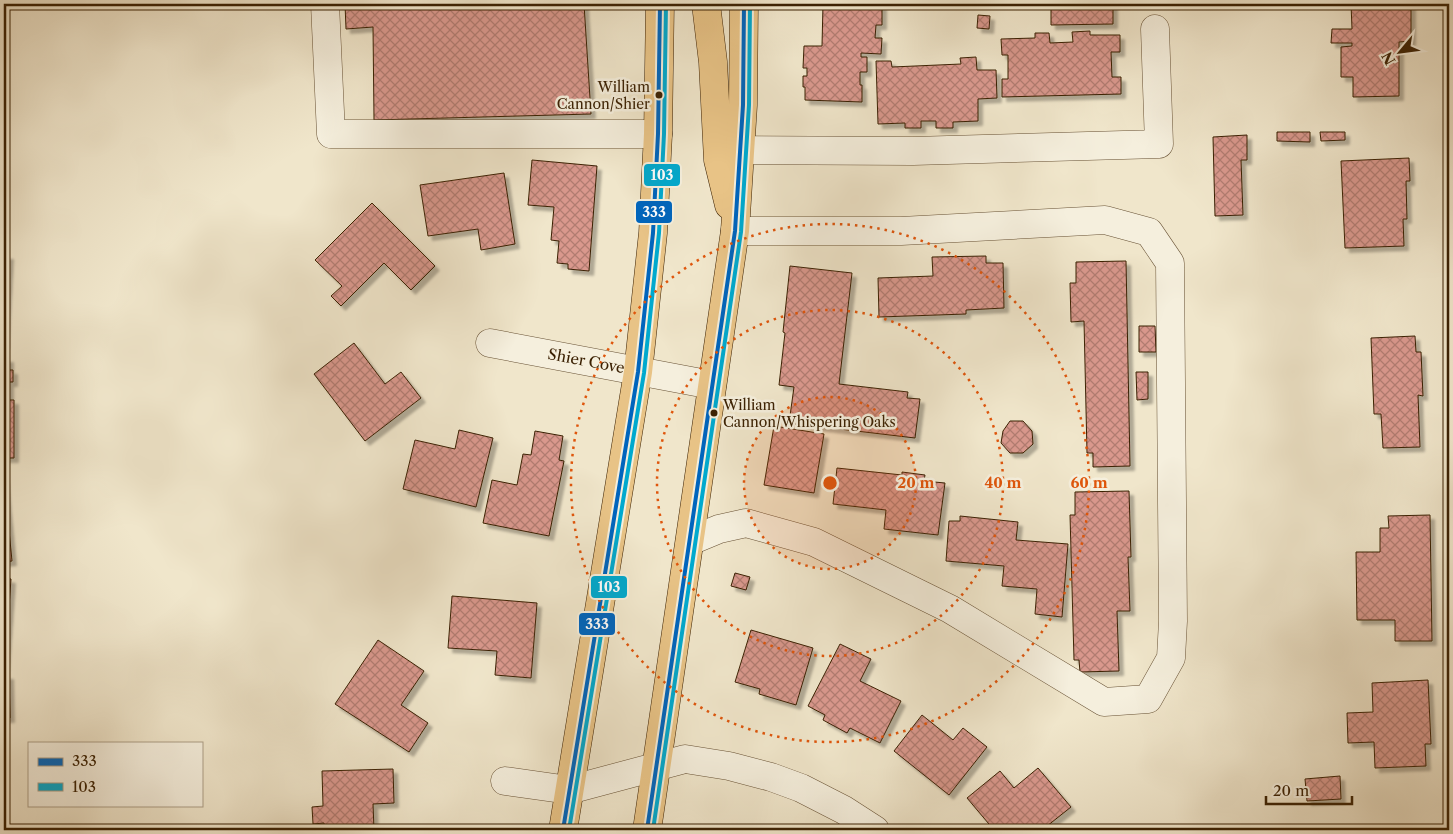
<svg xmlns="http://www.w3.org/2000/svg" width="1453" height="834" viewBox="0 0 1453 834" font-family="'Libre Caslon Text',serif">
  <defs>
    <pattern id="building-cross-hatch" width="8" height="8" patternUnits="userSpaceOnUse" patternTransform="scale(1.25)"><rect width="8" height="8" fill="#d9988d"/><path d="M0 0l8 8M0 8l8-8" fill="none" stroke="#b17c71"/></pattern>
    <filter id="shadow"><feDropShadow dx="4.5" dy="4.5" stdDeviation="1" flood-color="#0004"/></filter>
  </defs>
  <rect width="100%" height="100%" fill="#f0e6cb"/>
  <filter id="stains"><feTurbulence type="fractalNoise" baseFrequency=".004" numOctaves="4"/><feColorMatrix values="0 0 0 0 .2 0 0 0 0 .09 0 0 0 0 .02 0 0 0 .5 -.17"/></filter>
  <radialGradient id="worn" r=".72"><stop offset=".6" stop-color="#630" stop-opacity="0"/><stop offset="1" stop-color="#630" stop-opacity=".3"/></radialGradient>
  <g fill="url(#building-cross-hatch)" stroke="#3b2103" filter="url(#shadow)">
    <polygon points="345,4 584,4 591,114 374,120 373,27 346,29"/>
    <polygon points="823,4 878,4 877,5 882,5 882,25 876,25 875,38 882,38 881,54 861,53 861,57 867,57 867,72 860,72 860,85 862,85 862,102 805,100 805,87 803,87 803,76 807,76 807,68 803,68 804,46 822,46"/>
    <polygon points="1058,4 1113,4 1113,24 1051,25 1051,9 1058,9"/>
    <polygon points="1351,4 1411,4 1411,41 1399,42 1399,96 1353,97 1353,77 1341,77 1341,47 1352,46 1352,43 1331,43 1332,29 1352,29"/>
    <polygon points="978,15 990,16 989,29 977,28"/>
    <polygon points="1090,31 1090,35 1120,35 1120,52 1111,52 1112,77 1121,77 1121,94 1002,97 1002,79 1008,79 1008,55 1002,55 1001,39 1035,38 1035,33 1049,33 1050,43 1073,42 1072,32"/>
    <polygon points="976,57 977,70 996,70 997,98 978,99 978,121 953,122 953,128 936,128 936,121 921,121 921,128 905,128 905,123 878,124 876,61 891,61 892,67 961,64 960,58"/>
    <polygon points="1277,132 1310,132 1310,142 1277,141"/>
    <polygon points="1320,132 1345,132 1345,140 1321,141"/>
    <polygon points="1247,135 1247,160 1241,160 1243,215 1215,216 1213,137"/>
    <polygon points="1409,158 1410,181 1406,181 1407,219 1403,219 1404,246 1345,248 1341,161"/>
    <polygon points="532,160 597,166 589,271 568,269 568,264 557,263 559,241 551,240 554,207 528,205"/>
    <polygon points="504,173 515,244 481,250 478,229 428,236 420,185"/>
    <polygon points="372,203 435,266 411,290 384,263 341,306 331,296 342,286 315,260"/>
    <polygon points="4,255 9,255 4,344"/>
    <polygon points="986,256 986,263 1003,263 1004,308 966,310 966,314 879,317 878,278 933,276 932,257"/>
    <polygon points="1126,261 1130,466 1093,467 1093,453 1087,453 1084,321 1071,322 1070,283 1076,283 1076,262"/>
    <polygon points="790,266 852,273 839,384 908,392 907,398 920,399 915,438 789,423 794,387 779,385 785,333 783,332"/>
    <polygon points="1139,326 1155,326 1156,352 1139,352"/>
    <polygon points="1415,336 1416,352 1421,352 1423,396 1418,395 1420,447 1383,448 1381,414 1374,414 1371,338"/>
    <polygon points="354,343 385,384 401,372 421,398 365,441 314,374"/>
    <polygon points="4,358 9,358 9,370 13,370 13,382 9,382 9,400 14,400 14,458 4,458"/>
    <polygon points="1136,372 1148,372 1148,399 1137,400"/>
    <polygon points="1010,421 1023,421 1032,431 1033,444 1023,453 1010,453 1001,443 1003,431"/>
    <polygon points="774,426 824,434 814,493 764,485"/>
    <polygon points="459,430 493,438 476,507 403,489 415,440 455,449"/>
    <polygon points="535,431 563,436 559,460 564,461 549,536 483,523 492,480 517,485 523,454 531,455"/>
    <polygon points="837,468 902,475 902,472 925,475 924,481 945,483 938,535 884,529 886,510 833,504"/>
    <polygon points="4,479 12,561 4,562"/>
    <polygon points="1129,491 1131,557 1128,557 1130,611 1117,611 1119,671 1080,672 1079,660 1074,660 1070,515 1075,515 1075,492"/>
    <polygon points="1430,515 1432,641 1395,641 1395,620 1357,620 1356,552 1380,552 1380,528 1389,528 1388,516"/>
    <polygon points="960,516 1018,522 1016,540 1068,544 1062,617 1035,614 1037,589 1002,586 1004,566 946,561 949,521 960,521"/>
    <polygon points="735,573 750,577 746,590 731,586"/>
    <polygon points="4,578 11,579 4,675"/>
    <polygon points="452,596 537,603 531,678 495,675 497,651 448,648"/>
    <polygon points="751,630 813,648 796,705 759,694 760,689 735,682"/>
    <polygon points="378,640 424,671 401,705 428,723 409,752 335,704"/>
    <polygon points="840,644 871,659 860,681 901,701 880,743 850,728 847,733 823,720 825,715 808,706"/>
    <polygon points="4,675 9,675 10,718 4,718"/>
    <polygon points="1428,680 1431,744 1425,744 1426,766 1375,768 1374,742 1348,743 1347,713 1373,712 1372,683"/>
    <polygon points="922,715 953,740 963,728 987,747 949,795 894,751"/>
    <polygon points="1038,768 1071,807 1042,830 994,830 967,798 1000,771 1014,788"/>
    <polygon points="393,769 394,803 373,804 374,830 324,830 324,823 313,824 312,807 323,806 322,771"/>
    <polygon points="1340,776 1341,799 1307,801 1305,779"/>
  </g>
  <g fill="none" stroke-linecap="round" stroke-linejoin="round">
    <defs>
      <g id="minor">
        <polyline points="325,4 331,134 658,134"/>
        <polyline points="718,150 913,151 1159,144 1155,29"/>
        <path id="s1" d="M490,343L712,385"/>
        <polyline points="690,541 719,529 746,523 814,542 950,609 1104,702 1148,699 1171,658 1173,621 1170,263 1149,232 1105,220 901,231 735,231"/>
        <polyline points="505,781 569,790 685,759 729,766 771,777 801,788 844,810 875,830"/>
      </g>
      <g id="major">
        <polyline points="706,4 713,62 718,160 729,205"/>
        <polyline points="563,830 638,372 653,233 658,134 660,4"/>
        <polyline points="647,830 735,231 743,105 744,4"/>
      </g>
    </defs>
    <use href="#minor" stroke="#685235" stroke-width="29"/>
    <use href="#major" stroke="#3b2103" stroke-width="29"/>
    <use href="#minor" stroke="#f5efdd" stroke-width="28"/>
    <use href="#major" stroke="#e8c386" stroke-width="28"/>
    <defs>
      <g id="bus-1">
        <polyline points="563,830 638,372 653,233 658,134 660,4"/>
        <polyline points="647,830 735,231 743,105 744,4"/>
      </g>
      <g id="bus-2">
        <polyline points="569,830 644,373 659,233 664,134 666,4"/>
        <polyline points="653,830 741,232 749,105 750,4"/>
      </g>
    </defs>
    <use href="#bus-1" stroke="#f5efdd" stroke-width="8"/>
    <use href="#bus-2" stroke="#f5efdd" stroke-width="8"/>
    <use href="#bus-1" stroke="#0065bd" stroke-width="4"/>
    <use href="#bus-2" stroke="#00a9ce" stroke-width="4"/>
  </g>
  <circle cx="830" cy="483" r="86" fill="#df560c" fill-opacity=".12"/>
  <g fill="none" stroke="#df560c" stroke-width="2.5" stroke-dasharray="2.5 5">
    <circle cx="830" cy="483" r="86"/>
    <circle cx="830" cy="483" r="173"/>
    <circle cx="830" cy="483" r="259"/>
  </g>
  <g fill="#3b2103" stroke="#f5efdd" stroke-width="2">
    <circle cx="659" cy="95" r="4.5"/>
    <circle cx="714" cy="413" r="4.5"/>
  </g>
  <g text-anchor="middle" stroke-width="5" stroke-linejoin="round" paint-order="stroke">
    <g font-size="14" fill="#3b2103" stroke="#f5efdd" text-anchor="end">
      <text x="650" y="92">William<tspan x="650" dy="17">Cannon/Shier</tspan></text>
      <text x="723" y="410" text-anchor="start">William<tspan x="723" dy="17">Cannon/Whispering Oaks</tspan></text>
    </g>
    <g font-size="15" fill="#3b2103" stroke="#f5efdd">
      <text dy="5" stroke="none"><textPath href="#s1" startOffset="98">Shier Cove</textPath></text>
    </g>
  </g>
  <circle cx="830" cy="483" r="8" fill="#df560c" stroke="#f5efdd" stroke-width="2.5"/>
  <g font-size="15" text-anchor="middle" font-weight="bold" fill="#df560c" stroke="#f5efdd" stroke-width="5" stroke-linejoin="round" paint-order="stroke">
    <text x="916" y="488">20 m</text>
    <text x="1003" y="488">40 m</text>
    <text x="1089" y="488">60 m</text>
  </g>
  <g stroke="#f5efdd" stroke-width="2">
    <rect x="643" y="163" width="38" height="24" rx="5" fill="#00a9ce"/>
    <rect x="635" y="200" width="38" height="24" rx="5" fill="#0065bd"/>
    <rect x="590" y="575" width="38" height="24" rx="5" fill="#00a9ce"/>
    <rect x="578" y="612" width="38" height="24" rx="5" fill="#0065bd"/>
  </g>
  <g font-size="14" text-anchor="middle" font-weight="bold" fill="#fff">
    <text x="662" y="180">103</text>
    <text x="654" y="217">333</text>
    <text x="609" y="592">103</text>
    <text x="597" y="629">333</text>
  </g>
  <rect width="1453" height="834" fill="none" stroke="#f0e6cb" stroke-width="20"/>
  <rect x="5" y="5" width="1443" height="824" fill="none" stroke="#3b2103" stroke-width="2.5"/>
  <rect x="10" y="10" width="1433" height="814" fill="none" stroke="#3b2103"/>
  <rect x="28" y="742" width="175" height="65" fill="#f5efdd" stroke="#ab9d86"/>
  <rect x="38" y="758" width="25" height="8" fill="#0065bd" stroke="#ab9d86"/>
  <text x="72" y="766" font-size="15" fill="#3b2103">333</text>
  <rect x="38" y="783" width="25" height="8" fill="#00a9ce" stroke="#ab9d86"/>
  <text x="72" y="792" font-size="15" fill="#3b2103">103</text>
  <g transform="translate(1400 52) rotate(241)" stroke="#f5efdd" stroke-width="4" paint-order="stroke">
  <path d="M0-4L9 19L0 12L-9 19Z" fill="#3b2103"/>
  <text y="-8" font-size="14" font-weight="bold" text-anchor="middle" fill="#3b2103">N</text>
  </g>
  <path d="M1266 796v8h86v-8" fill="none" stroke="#3b2103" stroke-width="2.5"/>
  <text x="1273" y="796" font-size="15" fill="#3b2103" stroke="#f5efdd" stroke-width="4" paint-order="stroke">20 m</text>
  <rect width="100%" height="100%" filter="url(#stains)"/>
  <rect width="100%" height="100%" fill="url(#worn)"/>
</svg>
